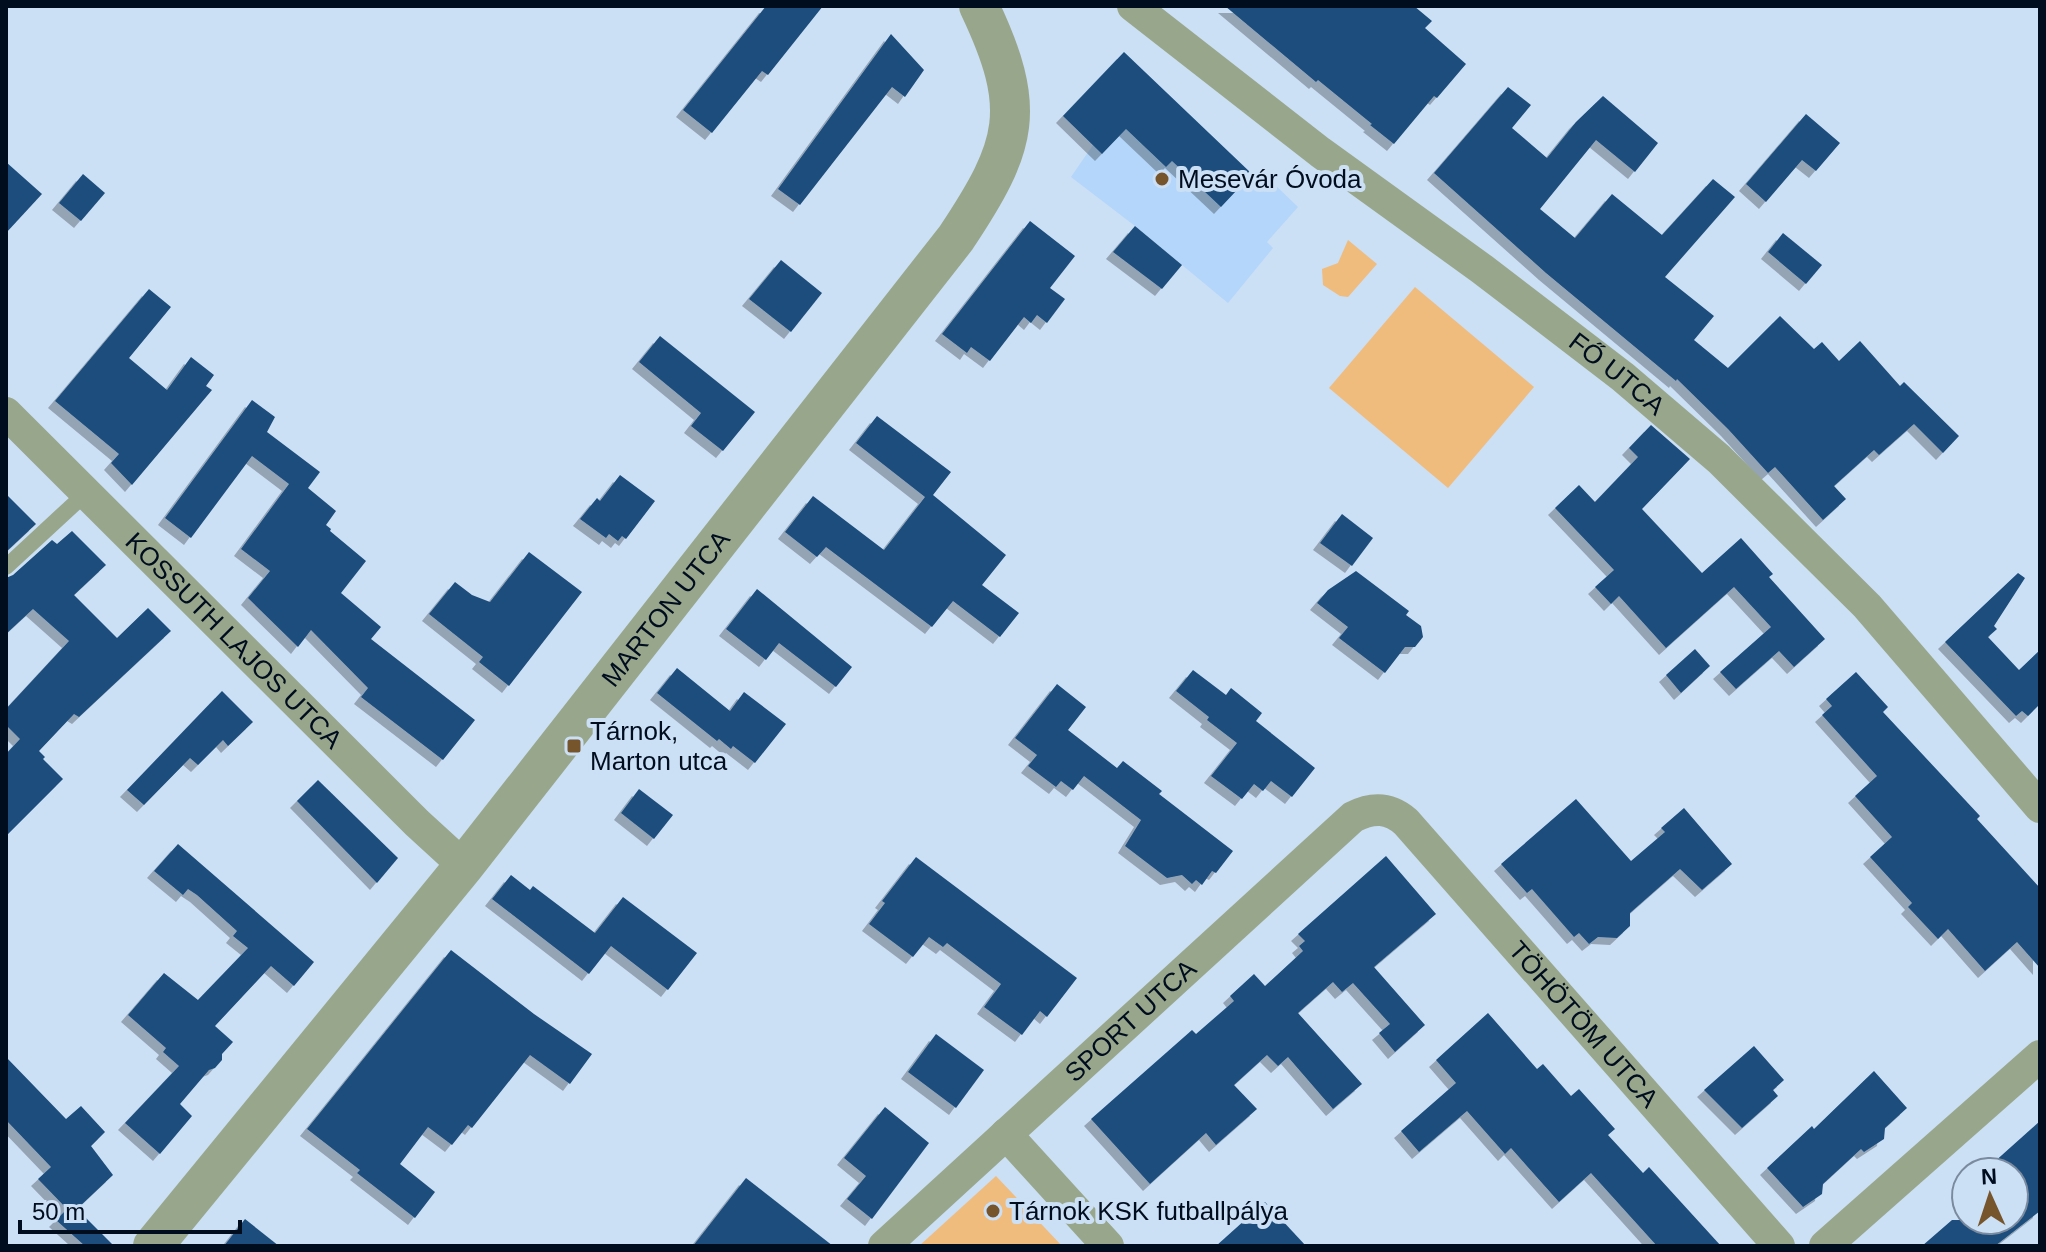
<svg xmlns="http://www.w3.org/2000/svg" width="2046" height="1252" viewBox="0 0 2046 1252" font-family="Arial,sans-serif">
  <defs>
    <filter id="shadow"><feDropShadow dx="-7" dy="7" stdDeviation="0" flood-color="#0004"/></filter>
  </defs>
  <rect width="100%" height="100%" fill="#cbdff5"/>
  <polygon fill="#b4d6fa" points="1124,52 1252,174 1250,177 1265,192 1273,183 1298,207 1267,242 1273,248 1228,303 1135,226 1071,177 1093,145 1063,116"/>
  <g fill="#f0bc7d">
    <polygon points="1348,240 1377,264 1348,297 1340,296 1323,285 1322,269 1338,263"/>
    <polygon points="1415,287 1534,387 1448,488 1329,388"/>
    <polygon points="996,1176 1062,1246 919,1246"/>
  </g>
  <g fill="#1d4d7b" filter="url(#shadow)">
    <polygon points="766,6 823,6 768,75 762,71 712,133 683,110"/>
    <polygon points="1225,6 1414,6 1432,21 1425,28 1466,64 1437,98 1434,96 1394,144 1370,125 1372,124 1318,80 1316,82"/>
    <polygon points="891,34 924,70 905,97 892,87 800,205 778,189"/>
    <polygon points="1124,52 1252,174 1221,207 1172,161 1166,167 1126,129 1102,154 1063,116"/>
    <polygon points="1508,87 1531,105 1512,128 1547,158 1576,122 1603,96 1658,143 1635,172 1596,140 1540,209 1575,238 1612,194 1662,235 1713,179 1735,197 1665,277 1714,316 1694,340 1728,368 1780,316 1814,349 1822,342 1839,361 1860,341 1900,386 1904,382 1959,436 1943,453 1914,424 1879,455 1874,450 1834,486 1846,499 1823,520 1775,467 1768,473 1728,429 1677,379 1676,381 1546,273 1434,173"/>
    <polygon points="1806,114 1840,143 1816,171 1802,160 1766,202 1746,184"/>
    <polygon points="6,162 42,194 6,233"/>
    <polygon points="83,174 105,193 81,221 59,203"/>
    <polygon points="1030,221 1075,256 1050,288 1065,299 1047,323 1037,315 1031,323 1024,317 990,361 971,347 967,353 942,334"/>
    <polygon points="1135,226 1182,265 1162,289 1113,252"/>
    <polygon points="1783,233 1822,265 1806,284 1768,252"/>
    <polygon points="781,260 822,293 791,332 749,299"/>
    <polygon points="149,289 171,307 129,358 167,390 191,357 214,375 206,386 212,390 132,485 111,463 119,454 55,401"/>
    <polygon points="660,336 755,412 723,451 691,426 701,413 639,362"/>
    <polygon points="252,400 275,417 267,432 320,472 308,488 336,511 326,525 331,529 330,531 366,561 341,593 381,627 371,639 475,720 443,760 361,697 368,688 311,630 298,647 248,598 270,571 241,549 289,484 252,456 191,538 165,518"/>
    <polygon points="877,416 951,472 933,495 1006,555 982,585 1019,613 1000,637 953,601 932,627 826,547 817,557 785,532 813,496 884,550 925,497 856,443"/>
    <polygon points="1651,425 1690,459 1642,509 1702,573 1741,538 1773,574 1769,577 1825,639 1794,667 1779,651 1736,689 1720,672 1771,627 1734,587 1666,648 1619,596 1611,604 1595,587 1614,570 1555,508 1579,485 1595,502 1638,457 1629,448"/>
    <polygon points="620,475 655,501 626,539 622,536 618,541 609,534 606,538 580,519 597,498 600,501"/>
    <polygon points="6,494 36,524 6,552"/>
    <polygon points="1342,514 1373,538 1352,566 1320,543"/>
    <polygon points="72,531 106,565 74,595 117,638 148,608 171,631 79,717 74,714 39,751 45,757 43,759 63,779 6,836 6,754 20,739 6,725 6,709 69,641 33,609 6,634 6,578 13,575 52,540 57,544"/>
    <polygon points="529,552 582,592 509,686 479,662 483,657 429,614 455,582 472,595 490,602"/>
    <polygon points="1356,571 1409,611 1406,615 1421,626 1423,637 1415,647 1405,647 1385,673 1339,638 1348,627 1317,603 1328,590"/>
    <polygon points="2018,573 2025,578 1994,626 1997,629 1988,637 2019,670 2040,650 2040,704 2028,716 2022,711 2016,716 1945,642"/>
    <polygon points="757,589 852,667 836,687 779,643 766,660 726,629"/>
    <polygon points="1695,649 1710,666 1681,693 1666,675"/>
    <polygon points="677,668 730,711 744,692 786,724 755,763 733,746 731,749 719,739 717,741 657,693"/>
    <polygon points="1193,670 1226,695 1231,688 1262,713 1256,721 1315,768 1292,797 1271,781 1263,791 1254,784 1242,799 1211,776 1237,743 1207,720 1209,717 1176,691"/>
    <polygon points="1856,672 1888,707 1883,712 1980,816 1977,819 2040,888 2040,968 2017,942 1985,971 1948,929 1938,939 1908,907 1912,903 1870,857 1892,837 1855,796 1877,776 1822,715 1832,706 1826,699"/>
    <polygon points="1057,684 1086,707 1068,730 1117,768 1123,761 1162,791 1159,794 1233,851 1216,873 1212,871 1202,885 1196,880 1192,884 1182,875 1167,878 1125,846 1141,820 1084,776 1073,790 1061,781 1056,787 1028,766 1037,755 1015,738"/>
    <polygon points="222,691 253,722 228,746 223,740 198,765 190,758 144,805 127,790"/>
    <polygon points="318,780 398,858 377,883 297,801"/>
    <polygon points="639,789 673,815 654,839 621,813"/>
    <polygon points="1576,799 1631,861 1665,832 1661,828 1684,808 1732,864 1702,890 1680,869 1630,913 1630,926 1617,938 1598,937 1589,944 1579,933 1574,937 1532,889 1527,893 1501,864"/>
    <polygon points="178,844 314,962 294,986 271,966 215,1026 233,1042 222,1054 222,1060 215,1068 209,1070 180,1104 192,1116 160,1154 125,1123 179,1066 163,1052 166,1048 128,1015 164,973 198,1000 248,948 233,936 237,931 197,895 188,889 183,895 154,871"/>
    <polygon points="1386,856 1436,914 1374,967 1425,1025 1395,1052 1379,1033 1390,1024 1353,983 1342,992 1333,982 1298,1013 1362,1084 1333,1109 1288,1057 1278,1066 1267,1055 1234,1085 1257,1109 1216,1145 1206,1133 1150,1184 1091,1119 1192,1030 1196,1034 1234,1001 1230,996 1254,974 1265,986 1303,951 1299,946 1305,941 1298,934"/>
    <polygon points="916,857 1077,978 1047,1017 1040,1011 1022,1035 984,1007 1001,984 947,943 943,947 929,937 913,957 869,924 885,903 882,901"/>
    <polygon points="511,875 530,890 533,886 595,933 623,897 697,953 668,990 611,946 589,974 492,899"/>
    <polygon points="451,950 534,1014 592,1054 570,1084 530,1055 472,1128 468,1125 452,1145 428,1127 400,1164 435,1192 415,1218 357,1173 360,1170 307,1129"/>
    <polygon points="1488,1013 1537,1069 1543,1064 1571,1096 1579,1089 1615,1129 1608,1135 1643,1173 1649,1167 1721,1246 1657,1246 1591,1173 1559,1202 1511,1148 1505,1154 1467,1111 1419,1152 1401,1131 1456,1083 1436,1060"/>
    <polygon points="936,1034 984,1070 956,1108 908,1072"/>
    <polygon points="1754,1046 1784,1080 1773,1090 1778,1096 1742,1128 1704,1090"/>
    <polygon points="6,1057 66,1119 81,1106 105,1132 91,1146 113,1175 77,1209 114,1246 85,1246 56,1220 67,1209 38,1179 51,1167 6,1120"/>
    <polygon points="1874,1071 1907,1108 1885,1128 1884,1139 1864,1152 1861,1149 1823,1184 1822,1194 1803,1207 1767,1168 1812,1126 1814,1129"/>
    <polygon points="885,1107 929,1143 872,1219 847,1199 866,1176 844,1158"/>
    <polygon points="2040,1121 2040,1211 1995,1246 1922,1246 1952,1220 2014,1220 2014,1172 1983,1172"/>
    <polygon points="746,1178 833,1246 693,1246"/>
    <polygon points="1265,1202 1306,1246 1216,1246"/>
    <polygon points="245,1219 279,1246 224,1246"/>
  </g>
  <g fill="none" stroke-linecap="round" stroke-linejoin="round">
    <polyline stroke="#98a78c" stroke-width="16" points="6,567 86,493"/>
    <g stroke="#98a78c" stroke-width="32">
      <path id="s1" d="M1133,6L1320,152L1482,269L1623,377L1719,459L1867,606L2040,807"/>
      <path id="s2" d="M6,413L417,823L464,866"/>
      <polyline points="1006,1134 1108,1246"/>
      <path id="s3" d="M884,1246L1353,817C1373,807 1389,807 1406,822L1779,1246"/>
      <polyline points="1825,1246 2040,1056"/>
    </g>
    <path stroke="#98a78c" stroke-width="40" id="s4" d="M153,1246L464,866L956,238C1018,145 1028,109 979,6"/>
  </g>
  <g fill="#77552c" stroke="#cbdff5" stroke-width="3">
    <circle cx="1162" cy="179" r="8"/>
    <rect x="566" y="738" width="16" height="16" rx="4"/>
    <circle cx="993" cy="1211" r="8"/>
  </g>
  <g text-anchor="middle" stroke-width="8" stroke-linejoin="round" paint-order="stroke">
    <g font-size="26" fill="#000d1f" stroke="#cbdff5" text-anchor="start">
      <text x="1178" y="188">Mesevár Óvoda</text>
      <text x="590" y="740">Tárnok,<tspan x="590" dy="30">Marton utca</tspan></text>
      <text x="1009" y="1220">Tárnok KSK futballpálya</text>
    </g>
    <g font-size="26" fill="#000d1f" stroke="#cbdff5">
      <text dy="9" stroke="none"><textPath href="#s1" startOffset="608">FŐ UTCA</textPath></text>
      <text dy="9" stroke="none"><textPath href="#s4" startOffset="818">MARTON UTCA</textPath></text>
      <text dy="9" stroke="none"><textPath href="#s2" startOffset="322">KOSSUTH LAJOS UTCA</textPath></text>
      <text dy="9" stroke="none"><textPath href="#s3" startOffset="334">SPORT UTCA</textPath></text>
      <text dy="9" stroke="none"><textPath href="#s3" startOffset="962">TÖHÖTÖM UTCA</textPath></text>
    </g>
  </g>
  <rect width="2046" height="1252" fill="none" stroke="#000d1f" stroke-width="16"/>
  <g transform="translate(1990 1196) rotate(357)"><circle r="38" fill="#cbdff5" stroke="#7a8b9f" stroke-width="2"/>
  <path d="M0-6L14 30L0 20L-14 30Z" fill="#77552c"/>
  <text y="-12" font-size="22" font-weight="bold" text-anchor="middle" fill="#000d1f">N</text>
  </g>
  <path d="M20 1220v12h220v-12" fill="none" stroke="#000d1f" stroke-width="4"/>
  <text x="32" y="1220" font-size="24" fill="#000d1f" stroke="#cbdff5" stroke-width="6" paint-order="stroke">50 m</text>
</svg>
